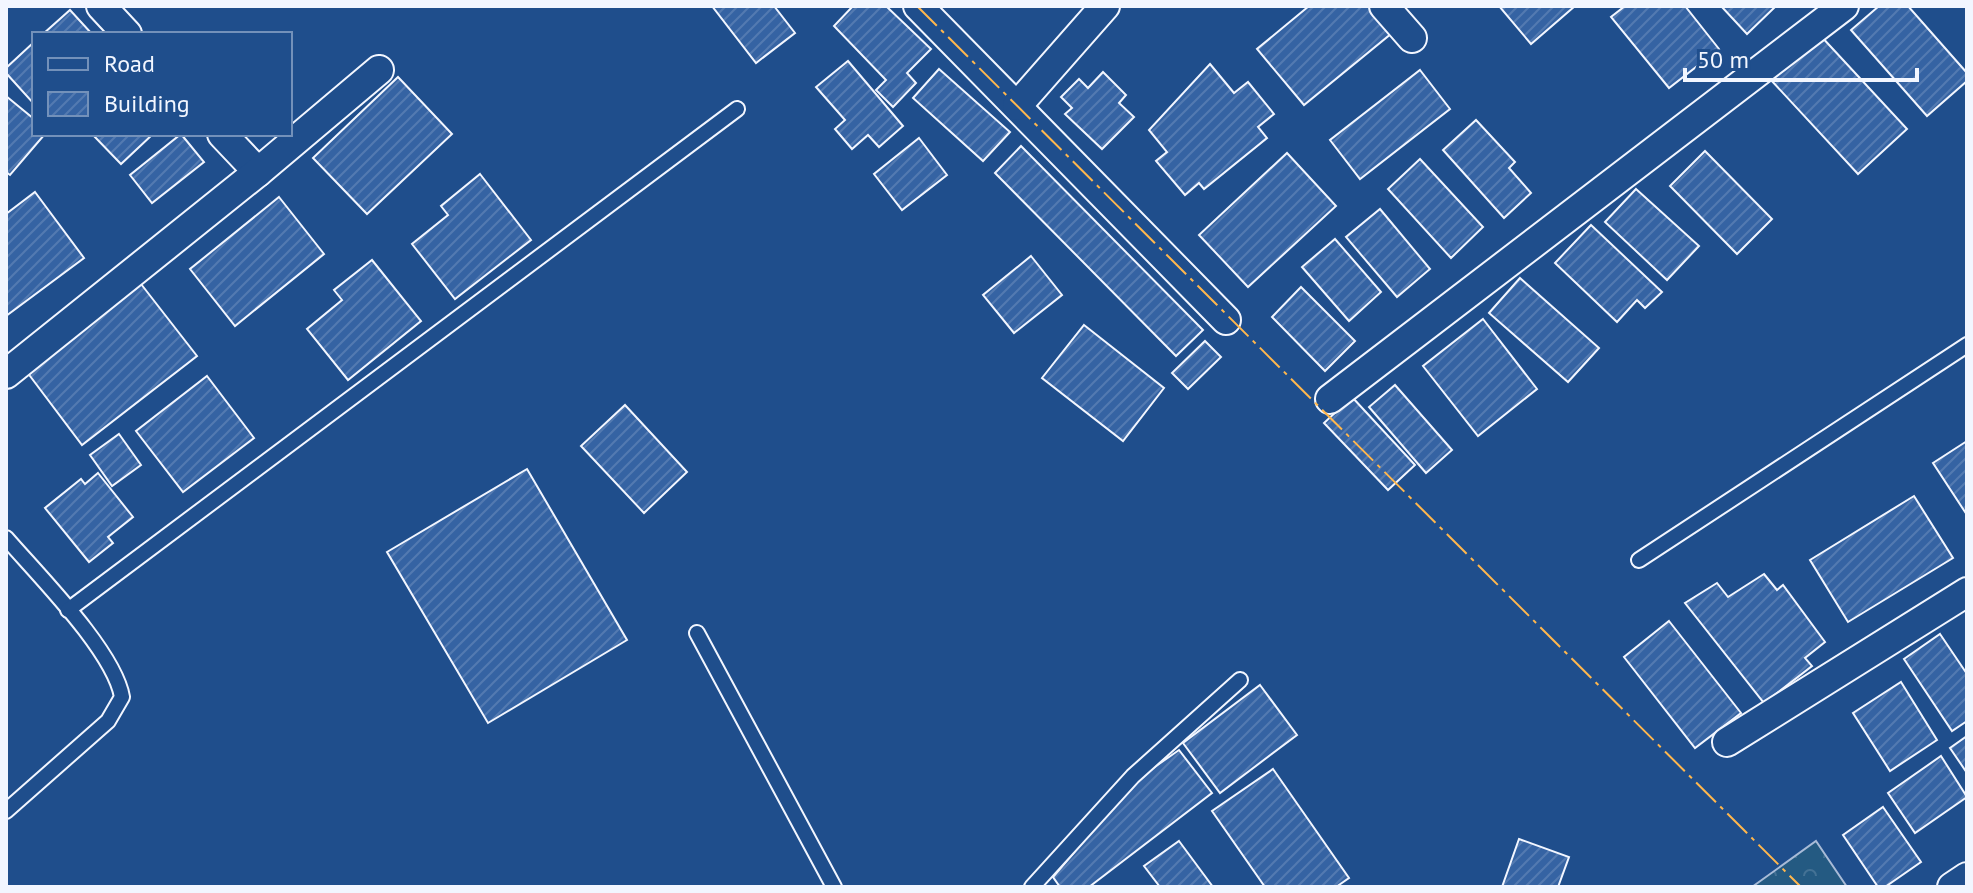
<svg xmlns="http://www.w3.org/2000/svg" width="1973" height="893" viewBox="0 0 1973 893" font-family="'PT Sans',sans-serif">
  <defs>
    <pattern id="park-crowns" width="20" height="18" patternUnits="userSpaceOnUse" patternTransform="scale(2)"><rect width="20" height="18" fill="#245a82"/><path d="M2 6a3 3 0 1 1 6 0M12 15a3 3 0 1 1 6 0" fill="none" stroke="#447295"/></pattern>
    <pattern id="building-hatch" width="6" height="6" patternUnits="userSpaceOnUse" patternTransform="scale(2)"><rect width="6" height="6" fill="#3563a3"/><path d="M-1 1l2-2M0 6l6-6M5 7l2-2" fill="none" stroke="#537ab1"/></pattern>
  </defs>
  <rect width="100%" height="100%" fill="#1f4e8c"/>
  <polygon fill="url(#park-crowns)" stroke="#a8bbd7" stroke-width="2" points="1816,841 1847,887 1752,887"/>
  <g fill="url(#building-hatch)" stroke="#f2f6ff" stroke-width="2">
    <polygon points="712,6 774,6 795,33 756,63"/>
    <polygon points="853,6 886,6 931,49 907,73 916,83 893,107 876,90 886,80 834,26"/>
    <polygon points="1309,6 1370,6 1392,33 1304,105 1257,49"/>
    <polygon points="1499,6 1575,6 1531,44"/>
    <polygon points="1625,6 1685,6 1719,49 1669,88 1611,17"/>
    <polygon points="1721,6 1776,6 1747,34"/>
    <polygon points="1879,6 1908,6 1967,73 1967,81 1927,116 1851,30"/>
    <polygon points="70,10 92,34 43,34"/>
    <polygon points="1819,34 1907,129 1858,174 1770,79"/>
    <polygon points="34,42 34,104 6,73 6,68"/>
    <polygon points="848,61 903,126 879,147 868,135 852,149 835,129 845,120 816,87"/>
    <polygon points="1210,64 1234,93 1248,82 1274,114 1258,127 1267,138 1204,189 1199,183 1185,195 1156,161 1167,152 1149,130"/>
    <polygon points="939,69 1010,132 983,161 913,98"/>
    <polygon points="1420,70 1450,109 1360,179 1330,140"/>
    <polygon points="1103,72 1126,95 1119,103 1134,117 1102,149 1065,114 1072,108 1061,97 1079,79 1088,88"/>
    <polygon points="398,77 452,134 367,214 313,158"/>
    <polygon points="6,96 34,119 34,134 45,134 10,175 6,172"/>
    <polygon points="1476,120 1515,162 1509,168 1531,193 1504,218 1443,150"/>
    <polygon points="92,134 153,134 121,164"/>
    <polygon points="181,134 204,162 152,203 130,175"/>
    <polygon points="919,138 947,175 902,210 874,174"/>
    <polygon points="1021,146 1203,330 1176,356 995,173"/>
    <polygon points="1705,151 1772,219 1737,254 1670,186"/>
    <polygon points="1287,153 1336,206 1248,287 1199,235"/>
    <polygon points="1420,159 1483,227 1451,258 1388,189"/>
    <polygon points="480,174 531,240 455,299 412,244 448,215 441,206"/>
    <polygon points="1636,189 1699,246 1667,280 1605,222"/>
    <polygon points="35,192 84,258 6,316 6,214"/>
    <polygon points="279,197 324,254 235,326 190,269"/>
    <polygon points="1380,209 1430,269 1397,297 1346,237"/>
    <polygon points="1591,225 1662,292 1645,308 1637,300 1617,322 1555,263"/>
    <polygon points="1335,239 1381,292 1349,321 1302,267"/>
    <polygon points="1031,256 1062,295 1014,333 983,295"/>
    <polygon points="372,260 421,321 348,380 307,329 342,300 334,290"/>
    <polygon points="1520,278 1599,348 1568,382 1489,313"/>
    <polygon points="141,284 197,356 82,445 27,372"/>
    <polygon points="1301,287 1355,341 1325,371 1272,317"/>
    <polygon points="1483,319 1537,389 1478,436 1423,366"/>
    <polygon points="1084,325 1164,388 1123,441 1042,378"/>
    <polygon points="1205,341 1221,357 1188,389 1172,373"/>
    <polygon points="207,376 254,438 183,492 136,431"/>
    <polygon points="1395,385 1452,450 1426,473 1369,407"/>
    <polygon points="1352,397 1415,465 1388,490 1324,423"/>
    <polygon points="625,405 687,472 644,513 581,446"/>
    <polygon points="119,434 141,465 112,486 90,455"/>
    <polygon points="1967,441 1967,515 1933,463"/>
    <polygon points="527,469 627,640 488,723 387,552"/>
    <polygon points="98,473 133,517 108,537 113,543 89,562 45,508 81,479 85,484"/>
    <polygon points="1914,496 1953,558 1848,622 1810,560"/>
    <polygon points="1764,574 1777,590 1783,585 1825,642 1805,658 1812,666 1764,703 1685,603 1717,583 1728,597"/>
    <polygon points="1669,621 1741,713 1695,748 1624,657"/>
    <polygon points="1940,634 1967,674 1967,721 1952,731 1904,659"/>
    <polygon points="1901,682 1937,740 1890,771 1853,713"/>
    <polygon points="1260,685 1297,735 1220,793 1183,743"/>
    <polygon points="1967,736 1967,773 1950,748"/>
    <polygon points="1179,750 1212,793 1089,887 1060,887 1053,877 1136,780"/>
    <polygon points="1941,756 1967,797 1915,833 1888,793"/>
    <polygon points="1273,769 1349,878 1336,887 1265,887 1212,811"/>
    <polygon points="1883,807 1921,862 1885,887 1878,887 1843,835"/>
    <polygon points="1519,839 1569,857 1558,887 1502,887"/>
    <polygon points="1179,841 1213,887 1160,887 1144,866"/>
  </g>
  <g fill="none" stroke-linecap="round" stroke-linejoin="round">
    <defs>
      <g id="service">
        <path d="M6,538C38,575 114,651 122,697L108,721L6,811"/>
        <polyline points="1639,560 1967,345"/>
        <polyline points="68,610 737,109"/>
        <polyline points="697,633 834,887"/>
        <polyline points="1032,887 1133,776 1240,680"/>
      </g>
      <g id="minor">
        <polyline points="101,6 127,34"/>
        <polyline points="918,6 1226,320"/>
        <polyline points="1384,6 1412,38"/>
        <polyline points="1017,106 1105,6"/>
        <polyline points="222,134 258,172"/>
        <polyline points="6,374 258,172 379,70"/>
        <polyline points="1330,399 1844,6"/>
        <polyline points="1727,742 1967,592"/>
        <polyline points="1952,887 1967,877"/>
      </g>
    </defs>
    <use href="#service" stroke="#f2f6ff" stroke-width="18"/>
    <use href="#minor" stroke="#f2f6ff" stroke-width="32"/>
    <use href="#service" stroke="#1f4e8c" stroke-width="14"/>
    <use href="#minor" stroke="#1f4e8c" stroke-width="28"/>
    <polyline stroke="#ffb74d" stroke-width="2" stroke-dasharray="28 6 4 6" stroke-linecap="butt" points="917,6 1801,887"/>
  </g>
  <rect width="1973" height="893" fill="none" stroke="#f2f6ff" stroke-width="16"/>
  <rect x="32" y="32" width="260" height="104" fill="#1f4e8c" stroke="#7391ba" stroke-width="2"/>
  <rect x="48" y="58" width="40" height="12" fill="#1f4e8c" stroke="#7391ba" stroke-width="2"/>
  <text x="104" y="72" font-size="24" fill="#f2f6ff">Road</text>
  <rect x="48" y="92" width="40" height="24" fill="url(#building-hatch)" stroke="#7391ba" stroke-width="2"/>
  <text x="104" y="112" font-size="24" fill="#f2f6ff">Building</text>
  <path d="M1685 68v12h232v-12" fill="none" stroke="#f2f6ff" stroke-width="4"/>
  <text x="1697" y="68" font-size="24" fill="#f2f6ff" stroke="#1f4e8c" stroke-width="6" paint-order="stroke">50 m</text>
</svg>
